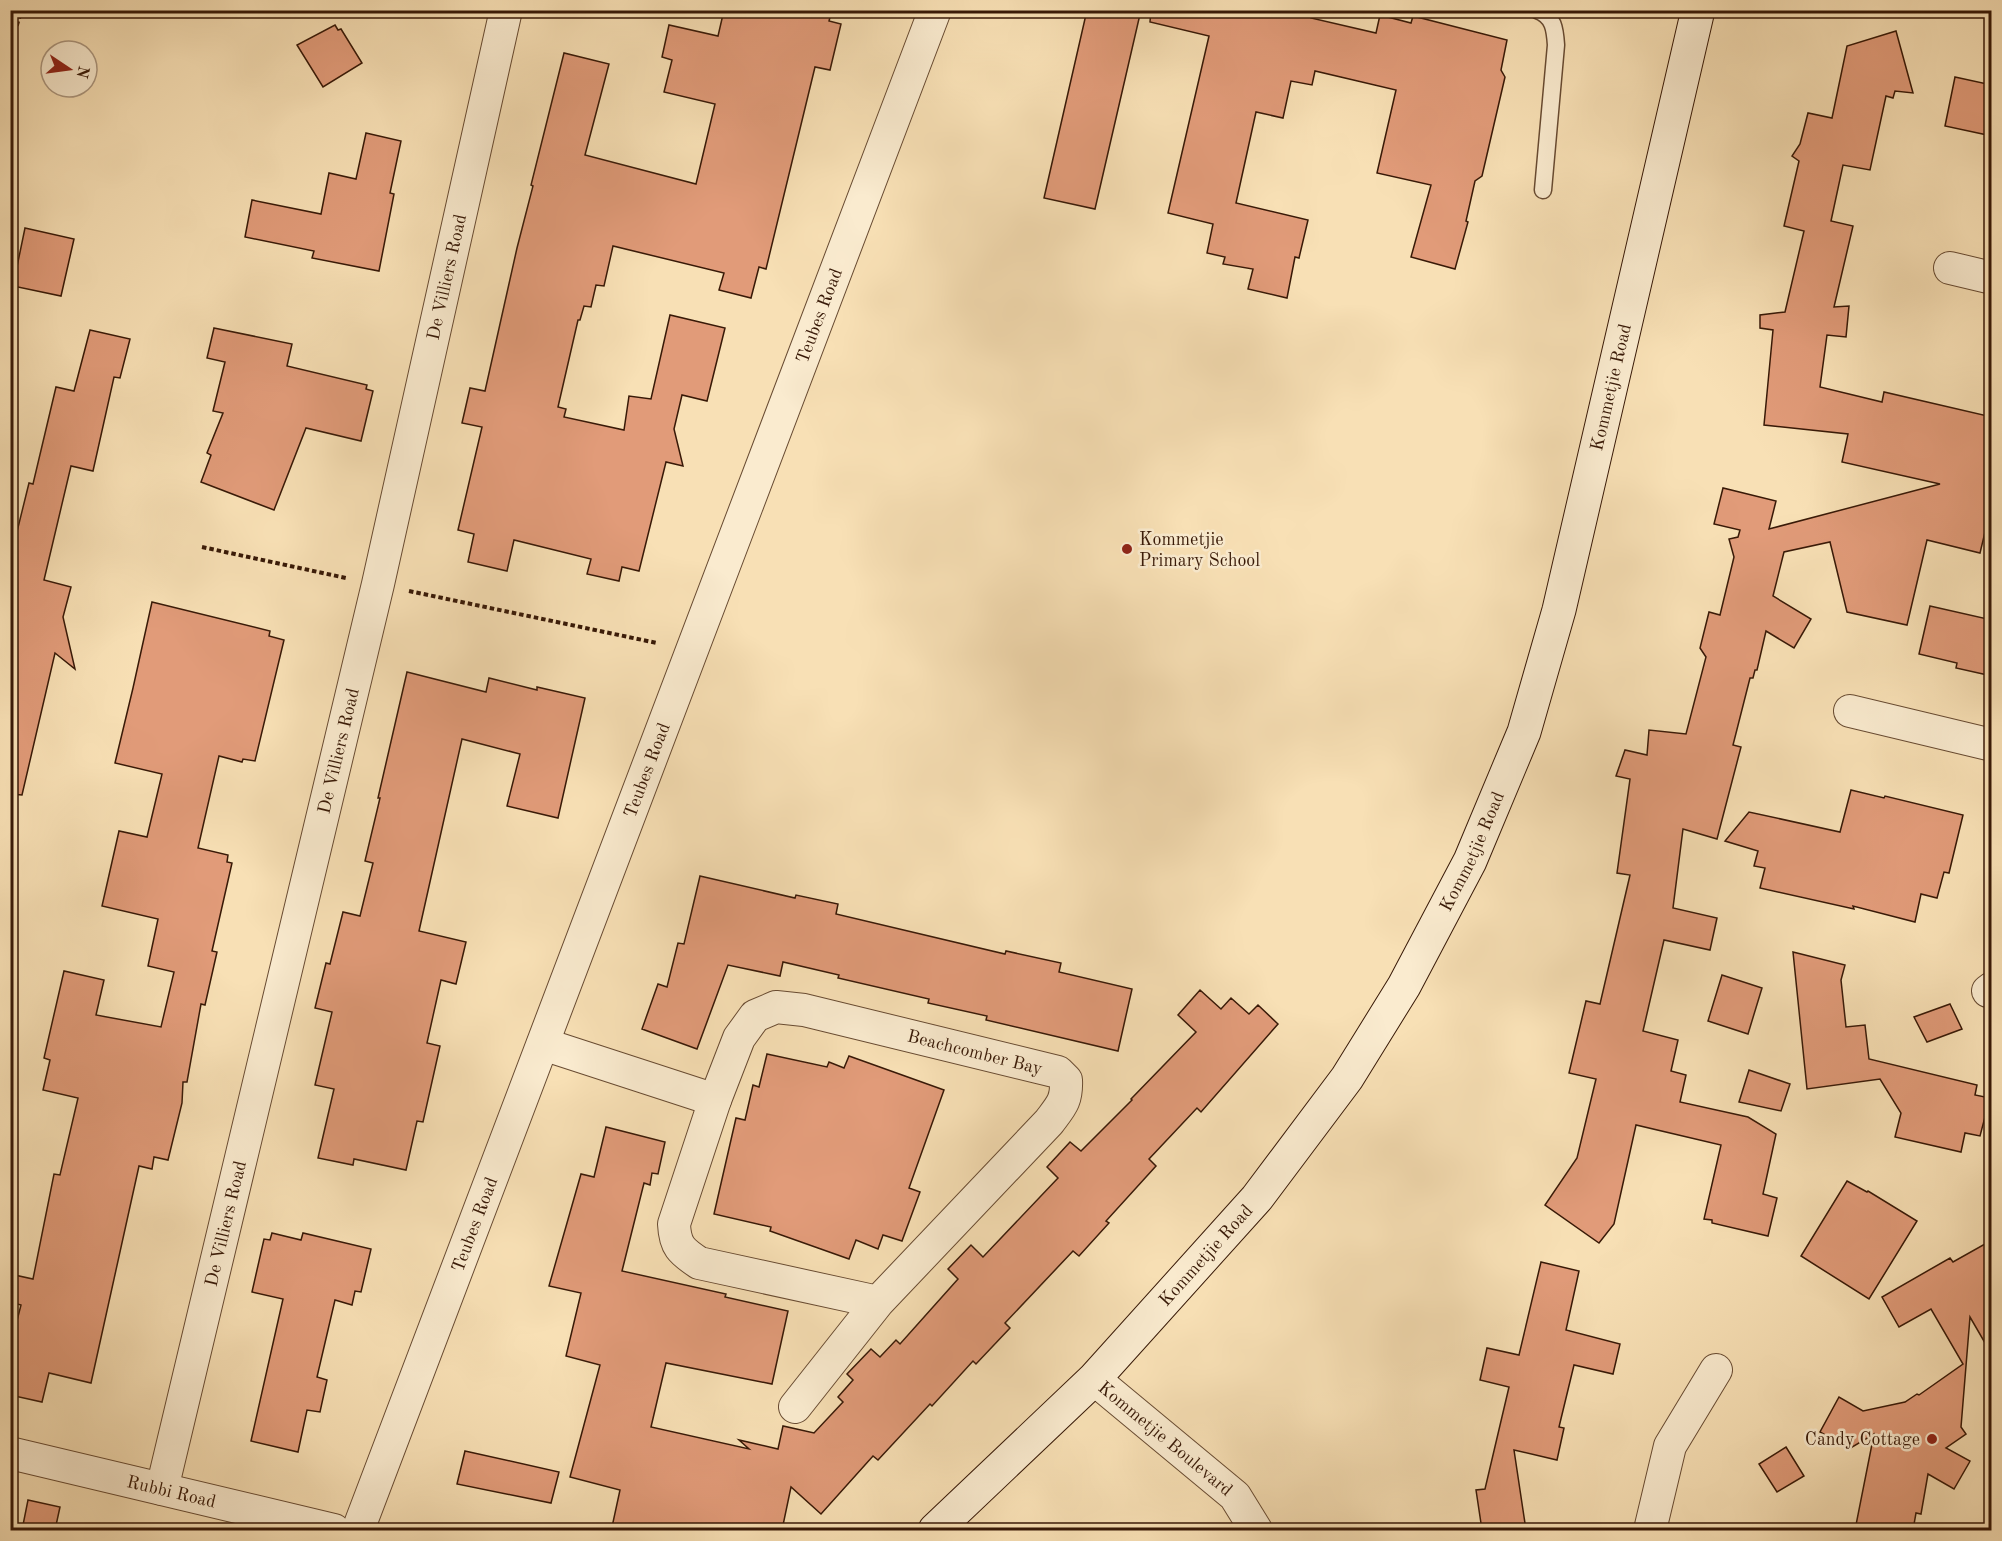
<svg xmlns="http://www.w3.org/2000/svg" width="2002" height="1541" viewBox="0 0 2002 1541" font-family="'Old Standard TT',serif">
  <rect width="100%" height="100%" fill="#f8e0b5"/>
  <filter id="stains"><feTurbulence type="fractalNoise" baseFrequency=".00333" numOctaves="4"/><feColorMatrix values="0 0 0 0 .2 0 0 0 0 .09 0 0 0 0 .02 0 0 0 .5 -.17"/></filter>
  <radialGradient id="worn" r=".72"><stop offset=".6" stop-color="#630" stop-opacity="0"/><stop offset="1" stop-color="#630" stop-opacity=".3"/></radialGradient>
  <g fill="#e19b79" stroke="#381907" stroke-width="1.5">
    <polygon points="724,10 832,10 829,21 841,24 830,70 815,67 766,269 759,267 751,298 719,290 724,273 613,246 604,286 596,285 591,307 584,306 580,320 578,320 558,407 566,409 564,417 624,430 629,396 651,399 670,315 725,328 707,401 682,395 674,429 683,466 666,462 639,571 622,567 619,581 587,574 591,559 514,540 507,571 468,562 474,534 458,530 482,427 462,423 470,388 485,391 517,248 533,186 531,185 564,53 609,64 585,155 696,184 715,104 664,92 672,60 662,57 669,25 718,36"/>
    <polygon points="1087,10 1141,10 1095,209 1044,198"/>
    <polygon points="1151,10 1312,10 1311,18 1376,33 1380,15 1411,23 1413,16 1507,40 1501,70 1505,77 1482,176 1475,181 1466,221 1468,222 1455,269 1411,257 1431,185 1377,173 1396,90 1315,71 1312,85 1291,81 1283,118 1256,112 1236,203 1308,220 1299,258 1295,257 1287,298 1248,289 1253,269 1223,264 1225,257 1207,253 1213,224 1168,213 1209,36 1150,22"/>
    <polygon points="335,25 338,30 341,29 362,63 323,87 297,45"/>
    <polygon points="1896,31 1913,93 1895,91 1893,98 1886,96 1870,170 1843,165 1831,221 1853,226 1834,307 1849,306 1846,337 1827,335 1820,387 1882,402 1884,392 1992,417 1992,503 1980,553 1927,540 1907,625 1847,612 1830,542 1784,552 1773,596 1811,619 1794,648 1766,631 1757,670 1755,670 1753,678 1750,678 1733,745 1741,747 1717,839 1683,829 1673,908 1717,918 1710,950 1664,940 1643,1031 1678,1040 1671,1071 1686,1075 1680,1102 1748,1117 1776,1134 1763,1194 1777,1198 1768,1236 1712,1223 1712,1220 1704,1219 1721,1145 1636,1125 1614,1224 1599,1243 1545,1205 1577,1158 1596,1079 1569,1073 1586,1001 1600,1004 1630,875 1617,873 1630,779 1616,776 1625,750 1647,755 1649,730 1686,734 1706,657 1700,648 1709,612 1720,615 1734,557 1729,539 1738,537 1740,530 1714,524 1723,488 1776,501 1769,529 1940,484 1842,462 1848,434 1764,425 1773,330 1760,328 1760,315 1785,312 1804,231 1784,226 1799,161 1792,156 1800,144 1808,113 1832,118 1847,46"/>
    <polygon points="1955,77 1992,85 1992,136 1945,126"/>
    <polygon points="366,133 401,141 390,193 394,194 379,271 312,258 314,251 245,237 252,200 321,214 329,173 356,179"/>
    <polygon points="25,228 74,239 61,296 13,286"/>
    <polygon points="214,328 292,344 287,366 367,385 366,389 373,391 361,441 306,428 274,510 201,482 211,455 207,453 223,413 213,411 225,362 207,358"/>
    <polygon points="90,330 130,339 120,378 114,377 93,471 71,466 44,580 71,587 63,617 75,669 55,653 22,795 10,794 10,560 29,483 33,484 56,387 74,391"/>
    <polygon points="152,602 270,631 269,636 284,640 255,761 243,759 242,762 219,756 198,848 228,855 227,862 232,863 212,951 217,952 205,1005 201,1004 187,1082 183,1082 182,1103 168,1160 154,1157 152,1169 139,1166 91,1383 49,1373 42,1402 10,1395 10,1348 21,1305 10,1302 10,1274 33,1279 54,1174 60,1175 78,1098 43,1090 50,1060 44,1058 64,971 104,980 96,1015 161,1027 174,972 148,966 158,919 102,906 119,831 147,837 162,774 115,763 133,688"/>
    <polygon points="1930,606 1992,620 1992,676 1956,668 1957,663 1919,654"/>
    <polygon points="407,672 486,692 489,678 537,690 537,687 585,698 558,818 507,806 520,754 462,739 419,931 466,942 456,984 441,980 427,1043 440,1046 423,1122 417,1121 406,1170 354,1159 353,1165 318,1158 334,1089 315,1085 332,1012 315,1008 326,963 330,964 343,912 360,916 373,863 365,861 380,798 378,798"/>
    <polygon points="1851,790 1884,798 1885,796 1963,815 1949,873 1944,872 1937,898 1921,894 1915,922 1853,906 1854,909 1760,888 1765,868 1754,866 1758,851 1725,841 1749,812 1840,832"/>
    <polygon points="700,876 795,898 796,895 838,904 836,914 1005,954 1006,951 1061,963 1059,972 1132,989 1118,1051 986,1020 987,1016 928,1003 929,999 838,978 839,975 783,962 780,976 728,965 697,1049 642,1029 658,984 667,987 678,943 684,944"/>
    <polygon points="1793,952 1845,965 1841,980 1846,1027 1865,1025 1869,1059 1977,1085 1975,1095 1990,1098 1980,1136 1965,1133 1961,1152 1895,1137 1901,1113 1880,1079 1807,1089"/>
    <polygon points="1722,975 1762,988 1748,1034 1708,1021"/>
    <polygon points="1200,990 1221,1009 1231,998 1249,1014 1258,1005 1278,1024 1201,1112 1197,1108 1149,1159 1156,1166 1106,1221 1109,1223 1079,1256 1073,1251 1005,1323 1010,1328 976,1364 973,1361 932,1406 930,1404 878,1460 873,1456 821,1514 791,1487 782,1530 627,1530 612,1527 620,1490 570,1477 600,1365 566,1356 581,1293 549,1286 581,1174 594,1177 606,1127 665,1142 658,1174 652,1173 650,1185 644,1183 622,1271 726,1294 725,1297 788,1311 772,1384 666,1363 651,1427 749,1449 739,1440 778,1449 783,1426 814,1433 843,1402 838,1397 853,1380 847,1374 871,1349 880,1357 896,1340 900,1344 958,1279 948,1269 971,1245 983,1257 1058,1178 1047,1167 1070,1142 1081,1151 1132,1100 1131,1099 1196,1032 1178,1015"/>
    <polygon points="1950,1004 1962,1029 1927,1042 1914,1017"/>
    <polygon points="767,1054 827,1067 829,1062 844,1068 849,1056 944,1090 909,1188 920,1192 902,1241 883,1235 878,1249 856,1240 849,1259 770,1231 771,1227 714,1214 736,1118 745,1120 753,1085 759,1087"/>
    <polygon points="1749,1070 1790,1084 1781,1111 1739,1102"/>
    <polygon points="1847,1181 1867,1192 1868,1191 1917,1221 1869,1299 1801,1256"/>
    <polygon points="272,1233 301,1240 303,1233 371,1249 361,1292 355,1291 352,1305 335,1300 317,1377 327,1380 320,1412 307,1410 298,1452 251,1441 283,1299 252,1292 264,1239 270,1240"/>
    <polygon points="1992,1240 1992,1355 1970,1317 1961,1427 1966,1434 1946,1448 1970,1461 1969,1463 1954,1489 1928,1474 1921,1514 1916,1513 1913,1530 1855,1530 1874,1434 1849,1449 1820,1432 1839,1397 1863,1411 1905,1402 1917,1394 1919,1395 1963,1364 1931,1309 1899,1327 1882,1297 1950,1258 1953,1262"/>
    <polygon points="1541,1262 1579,1271 1566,1330 1620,1344 1613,1374 1574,1365 1559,1427 1564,1428 1557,1460 1514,1450 1526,1530 1482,1530 1476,1490 1485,1489 1509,1387 1480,1380 1487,1348 1519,1355"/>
    <polygon points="1786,1447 1804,1476 1777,1492 1759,1464"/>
    <polygon points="465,1451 559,1472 551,1503 457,1484"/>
    <polygon points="28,1500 60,1507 55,1530 22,1530"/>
  </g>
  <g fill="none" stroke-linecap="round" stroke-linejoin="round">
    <defs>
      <path id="service" d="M1537,10C1554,16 1555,30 1556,45L1543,190"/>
      <g id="minor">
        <polyline points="1950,268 1992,278"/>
        <polyline points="1850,711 1992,745"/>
        <polyline points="1988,991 1992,988"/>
        <polyline points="543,1044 715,1100"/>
        <path id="s1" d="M1094,1379L1235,1496L1256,1530"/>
        <path d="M795,1407L878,1302L1049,1122C1061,1106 1067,1101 1066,1080L1058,1072L804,1010L776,1007L755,1016L739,1038L715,1100L674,1224C675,1246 681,1251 699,1263L878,1302"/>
        <path id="s2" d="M10,1453L334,1530"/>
        <path id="s3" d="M162,1489L378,584L506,10"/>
        <path id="s4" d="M358,1530C551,1024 742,517 935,10"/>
        <polyline points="1650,1530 1670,1446 1716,1370"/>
      </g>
      <g id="secondary">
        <path id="s5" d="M935,1530L1094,1379L1257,1198L1347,1078L1404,986L1470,861L1524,732L1559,610L1698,10"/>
      </g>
    </defs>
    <use href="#service" stroke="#684b32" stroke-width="19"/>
    <use href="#minor" stroke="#684b32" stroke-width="34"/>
    <use href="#secondary" stroke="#381907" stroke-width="35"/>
    <g stroke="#381907" stroke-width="4" stroke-dasharray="4.5 3" stroke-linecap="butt">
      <polyline points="10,47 21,12 24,10"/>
      <polyline points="202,547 346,578"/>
      <polyline points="409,591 657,643"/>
    </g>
    <use href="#service" stroke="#faebcf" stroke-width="16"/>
    <use href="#minor" stroke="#faebcf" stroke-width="32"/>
    <use href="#secondary" stroke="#faebcf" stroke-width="33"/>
  </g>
  <g fill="#8f2418" stroke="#faebcf" stroke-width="2">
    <circle cx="1127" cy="549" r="6"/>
    <circle cx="1932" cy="1439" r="6"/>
  </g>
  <g text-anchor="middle" stroke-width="5" stroke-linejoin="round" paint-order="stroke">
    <g font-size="18" fill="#381907" stroke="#faebcf">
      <text dy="6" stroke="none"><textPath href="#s3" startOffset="1245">De Villiers Road</textPath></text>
      <text dy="6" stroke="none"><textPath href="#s4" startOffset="1299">Teubes Road</textPath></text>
      <text dy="6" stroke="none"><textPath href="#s5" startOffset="1358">Kommetjie Road</textPath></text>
      <text dy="6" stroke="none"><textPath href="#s3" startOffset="759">De Villiers Road</textPath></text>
      <text dy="6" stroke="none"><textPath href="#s4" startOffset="813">Teubes Road</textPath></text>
      <text dy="6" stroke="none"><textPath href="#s5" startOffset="872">Kommetjie Road</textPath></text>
      <text transform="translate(975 1052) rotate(14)" y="6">Beachcomber Bay</text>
      <text dy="6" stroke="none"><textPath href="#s3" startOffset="273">De Villiers Road</textPath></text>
      <text dy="6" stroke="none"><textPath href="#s4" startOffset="327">Teubes Road</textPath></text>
      <text dy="6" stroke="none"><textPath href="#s5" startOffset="386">Kommetjie Road</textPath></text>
      <text dy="6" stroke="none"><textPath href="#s1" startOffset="93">Kommetjie Boulevard</textPath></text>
      <text dy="6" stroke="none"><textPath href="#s2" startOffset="166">Rubbi Road</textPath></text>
    </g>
    <g font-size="18" fill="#381907" stroke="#faebcf" text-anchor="start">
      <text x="1139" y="545">Kommetjie<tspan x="1139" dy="21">Primary School</tspan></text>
      <text x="1920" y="1445" text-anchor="end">Candy Cottage</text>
    </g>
  </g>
  <rect width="2002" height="1541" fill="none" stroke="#f8e0b5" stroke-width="36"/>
  <rect x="12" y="12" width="1978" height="1517" fill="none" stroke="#381907" stroke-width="3"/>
  <rect x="18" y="18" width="1966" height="1505" fill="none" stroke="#381907" stroke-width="1.5"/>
  <g transform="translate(69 69) rotate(103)"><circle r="28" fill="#faebcf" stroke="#ac977f" stroke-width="1.5"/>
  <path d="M0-4.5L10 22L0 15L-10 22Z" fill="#8f2418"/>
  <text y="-9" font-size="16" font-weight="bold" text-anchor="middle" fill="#381907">N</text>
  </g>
  <rect width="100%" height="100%" filter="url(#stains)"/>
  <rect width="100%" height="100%" fill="url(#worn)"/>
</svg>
